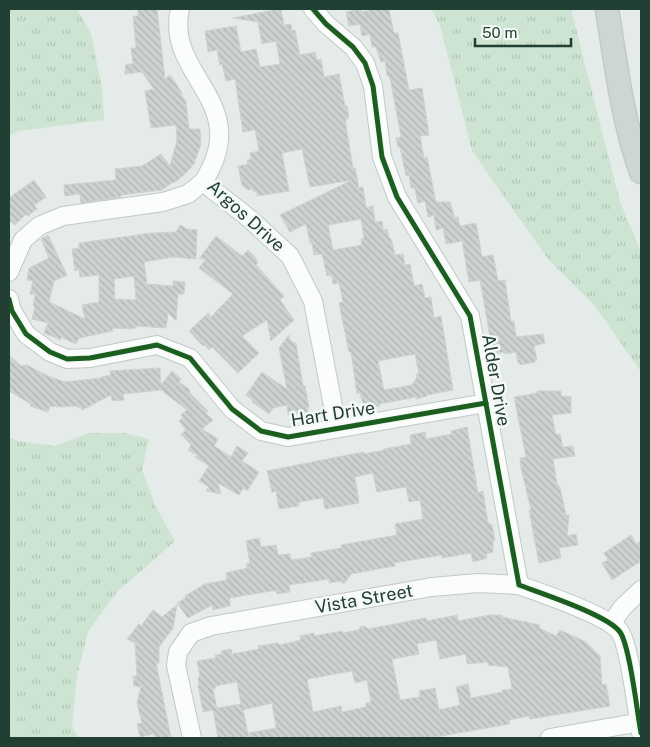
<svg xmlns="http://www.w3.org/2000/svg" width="650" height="747" viewBox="0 0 650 747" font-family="'Public Sans',sans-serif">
  <defs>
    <pattern id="grass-tufts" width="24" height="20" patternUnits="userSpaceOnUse" patternTransform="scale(1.25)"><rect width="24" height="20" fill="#cee4d3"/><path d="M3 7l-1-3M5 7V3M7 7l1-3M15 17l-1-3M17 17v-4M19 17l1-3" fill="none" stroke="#b1c5b6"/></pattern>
    <pattern id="building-back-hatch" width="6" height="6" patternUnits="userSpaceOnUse" patternTransform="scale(1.25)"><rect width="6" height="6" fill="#ccd2cf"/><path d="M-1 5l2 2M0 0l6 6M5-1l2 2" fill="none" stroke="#afb5b2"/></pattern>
  </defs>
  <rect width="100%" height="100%" fill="#e5ebe8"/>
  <g fill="url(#grass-tufts)">
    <polygon points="9,9 77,9 91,34 102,87 104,120 18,131 9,136"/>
    <polygon points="431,9 571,9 620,202 641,252 641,372 595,306 548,259 472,151 440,25"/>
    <polygon points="89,433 124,433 149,439 142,470 156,507 175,541 116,593 88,632 77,676 72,727 79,738 9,738 9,437 18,441 55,446"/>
  </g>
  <g fill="url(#building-back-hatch)" stroke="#ced4d1" fill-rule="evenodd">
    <polygon points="138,9 157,9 165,79 170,75 182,93 181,94 186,102 189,129 200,129 201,144 194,164 186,173 178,180 173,183 173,182 162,190 121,195 121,197 81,203 80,194 65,196 64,185 116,180 115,169 142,166 161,154 170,166 177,140 176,125 151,128 145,91 154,89 142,72 125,74 126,64 133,64 131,48 136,48 133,16 138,16"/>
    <path d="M278,9H281L284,25L291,24L292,31L295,30L300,55L315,52L317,60L321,59L324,77L339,74L345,106H347L349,118L346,119V126L353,168H355L359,188L363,187L366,208L373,206L375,222L382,221L383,230L387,229L389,238H390L392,242L395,255L403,254L405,265L410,264L414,286L422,284L425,298L431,297L434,318L441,316L453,390L427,395V396L416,399V397L380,404V406L368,408L367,404H363L360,393L357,394L351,352H349L339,303L343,302L339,283L333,284L332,275L327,276L322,254L314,255L312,243H310L306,224L290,232L280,215L352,180L310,187L302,149L282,153L289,191L257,196V192H254L253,189L248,190L242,185L238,166L248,164L247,160L251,159L250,153L259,151L255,130L243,132L235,79L226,81L222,64L220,65L217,50L208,52L205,31L236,26L241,52L256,49L260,67L280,64L276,41L262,44L258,22L233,18ZM361,219L364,239H361L362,245L333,250L328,225ZM415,354L419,374H416L417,377L412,385L384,390L378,361Z"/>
    <polygon points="361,9 361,12 376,9 389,9 394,33 398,33 409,90 422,88 429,135 420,136 424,158 427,157 436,202 450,202 455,218 458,217 460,226 476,223 482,257 493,255 498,281 505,280 511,321 514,321 516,337 543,334 545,343 534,346 537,360 535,360 535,362 520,365 520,363 518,363 516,352 505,354 504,352 493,354 480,280 469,282 462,241 446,244 443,228 436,230 434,215 428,217 425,201 418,203 415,190 414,188 411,188 409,175 406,176 400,147 398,147 396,138 401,137 391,83 389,76 387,76 385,61 381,62 376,47 372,47 370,34 362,36 360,24 349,26 346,12"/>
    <polygon points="34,180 46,197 34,205 37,209 28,216 26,214 15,225 9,220 9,198"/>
    <path d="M180,225L187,229L197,230L196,259L173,257L144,262L147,284L173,286V281L185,282L184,294H178L176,321L168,313L166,328L136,326V328L131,329L112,328L113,331L79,338L76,344L61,337V340L44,333L48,323L32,319L35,306H33L35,295L30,294L33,281L27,280L29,268L49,258L41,239L48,235L67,275L54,281L49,302L85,319L82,305L99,302V275L80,277L79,269L75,271L72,249L79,248V243L152,233L176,232ZM134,276L136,300L115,299L114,279Z"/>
    <polygon points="216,236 242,256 248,250 255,257 258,262 256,265 284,296 280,300 294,320 271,341 267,320 242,336 259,353 238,373 212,347 209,350 204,345 203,346 189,331 208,313 211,317 233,294 199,268 206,259 199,259"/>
    <polygon points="289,335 290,341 292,341 293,343 296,343 303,386 305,386 309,408 307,408 308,412 288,415 287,405 273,408 269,414 252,402 253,400 246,395 262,372 287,389 279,348"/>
    <polygon points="9,355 21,366 27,365 48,376 65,382 101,378 101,377 111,375 110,371 160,368 161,385 172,371 181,379 179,382 190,390 189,392 208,411 206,413 213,420 202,429 218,439 214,446 231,457 237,446 248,453 242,461 259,472 247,491 243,488 239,495 218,483 221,494 206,491 209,487 199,481 209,466 195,457 197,455 188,450 191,445 181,434 186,430 179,421 183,418 181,415 187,410 161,390 123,394 124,400 112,401 111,395 82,410 81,407 78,408 77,406 59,407 53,406 52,407 50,406 48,412 30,406 31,404 9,391"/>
    <polygon points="537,391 561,391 561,396 571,397 571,413 552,415 556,435 560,434 563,447 573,446 575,456 553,459 557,484 560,487 566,515 569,515 567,536 576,534 578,545 559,548 561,558 539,563 529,510 531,510 521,468 520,458 526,457 514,397 537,393"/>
    <polygon points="467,427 478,493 483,491 488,523 492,525 495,540 493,542 493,552 486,554 487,558 473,562 471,553 442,558 442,555 394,563 395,566 351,574 344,584 341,581 329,583 329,579 289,585 290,592 277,594 277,591 271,591 230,598 230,606 213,610 212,605 188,618 177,603 186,598 185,596 205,584 227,580 226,573 247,568 246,564 250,563 246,541 259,538 261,547 276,545 278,555 290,554 291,560 312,557 311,553 341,548 341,545 397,535 395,524 423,519 420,500 409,502 406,487 377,492 373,473 355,477 359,503 325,509 323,498 299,502 299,506 279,509 276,491 272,492 267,471 363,452 364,454 384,450 384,449 411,444 410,435 425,432 426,439 452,434 451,431"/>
    <polygon points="631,535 636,544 641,541 641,561 612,580 602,563 608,560 604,553"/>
    <polygon points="177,605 173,628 159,647 159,663 156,663 171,738 155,738 154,734 140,737 137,724 142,723 137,703 141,687 134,686 133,676 137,676 135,643 127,639 139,624 141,626 153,610 162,617"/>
    <path d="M457,615L458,621L490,615H502V617L540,625L539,628L556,636L560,630L586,642L600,656L602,685L606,684L610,706L530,719L529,716L509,720L510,724L430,738H409L408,736L398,738H249V733L276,728L272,703L243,710L249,738H218L213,710L203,712L198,685L199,684L198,677L200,676L197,661L216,658L215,655L222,654L221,651L231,649L232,654L259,649L258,646L278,643L280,645L301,640L300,636L314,633V636L342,631V633L359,630L360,627L365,626L368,629L426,618L427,621ZM436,640L440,659L466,654L467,664L488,662V665L508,667L512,689L502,690L503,692L471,698L468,684L456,687L460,705L439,710L435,688L419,691L420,697L400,700L392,659L419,654L417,644ZM352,671L355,683L367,680L371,702L366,703V707L342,712L341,706L313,712L307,679ZM237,682L241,704L217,708L213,689L216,688L215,686Z"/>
  </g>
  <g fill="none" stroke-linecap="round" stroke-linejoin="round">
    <defs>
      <g id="minor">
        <path d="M180,9C164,76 255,102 203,182L250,219L290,256L313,301L337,427"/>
        <path d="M313,9L326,24L353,47L365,63L373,86L382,157L397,197L470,316L519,585C540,593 608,615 620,632C630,647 637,712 641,733"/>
        <polyline points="9,272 23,240 39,226 63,216 163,202 188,194 203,182"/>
        <polyline points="9,299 12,311 26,334 50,352 67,359 90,358 157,345 190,358 232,409 261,431 288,437 486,403"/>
        <polyline points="611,624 623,607 641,590"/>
        <polyline points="192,738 176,665 178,652 191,633 211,626 432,587 478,583 519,585"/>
        <polyline points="550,738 641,722"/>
      </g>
      <path id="major" d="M607,9C616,64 622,119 641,172"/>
    </defs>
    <use href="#minor" stroke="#c2c8c5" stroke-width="20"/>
    <use href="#major" stroke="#c1cac7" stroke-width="25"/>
    <use href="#minor" stroke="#fbfcfc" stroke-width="18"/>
    <use href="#major" stroke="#ced6d3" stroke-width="22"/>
    <defs>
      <g id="cycleway">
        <path d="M313,9L326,24L353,47L365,63L373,86L382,157L397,197L470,316L519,585C540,593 608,615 620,632C630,647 637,712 641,733"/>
        <polyline points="9,299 12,311 26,334 50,352 67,359 90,358 157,345 190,358 232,409 261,431 288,437 486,403"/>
      </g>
    </defs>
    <use href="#cycleway" stroke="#f4f9f6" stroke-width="8"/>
    <use href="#cycleway" stroke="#1b5e20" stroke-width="5"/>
  </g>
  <g text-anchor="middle" stroke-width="5" stroke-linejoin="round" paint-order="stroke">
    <g font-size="18" fill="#223f34" stroke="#f4f9f6">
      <text transform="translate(246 216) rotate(42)" y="6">Argos Drive</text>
      <text transform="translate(496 380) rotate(80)" y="6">Alder Drive</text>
      <text transform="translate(333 414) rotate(-9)" y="6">Hart Drive</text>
      <text transform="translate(364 599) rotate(-10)" y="6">Vista Street</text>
    </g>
  </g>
  <rect width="650" height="747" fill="none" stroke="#223f34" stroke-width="20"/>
  <path d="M475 38v8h96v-8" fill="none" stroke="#223f34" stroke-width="2.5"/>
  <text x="482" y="38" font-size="15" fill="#223f34" stroke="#f4f9f6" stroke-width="4" paint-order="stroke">50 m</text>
</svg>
